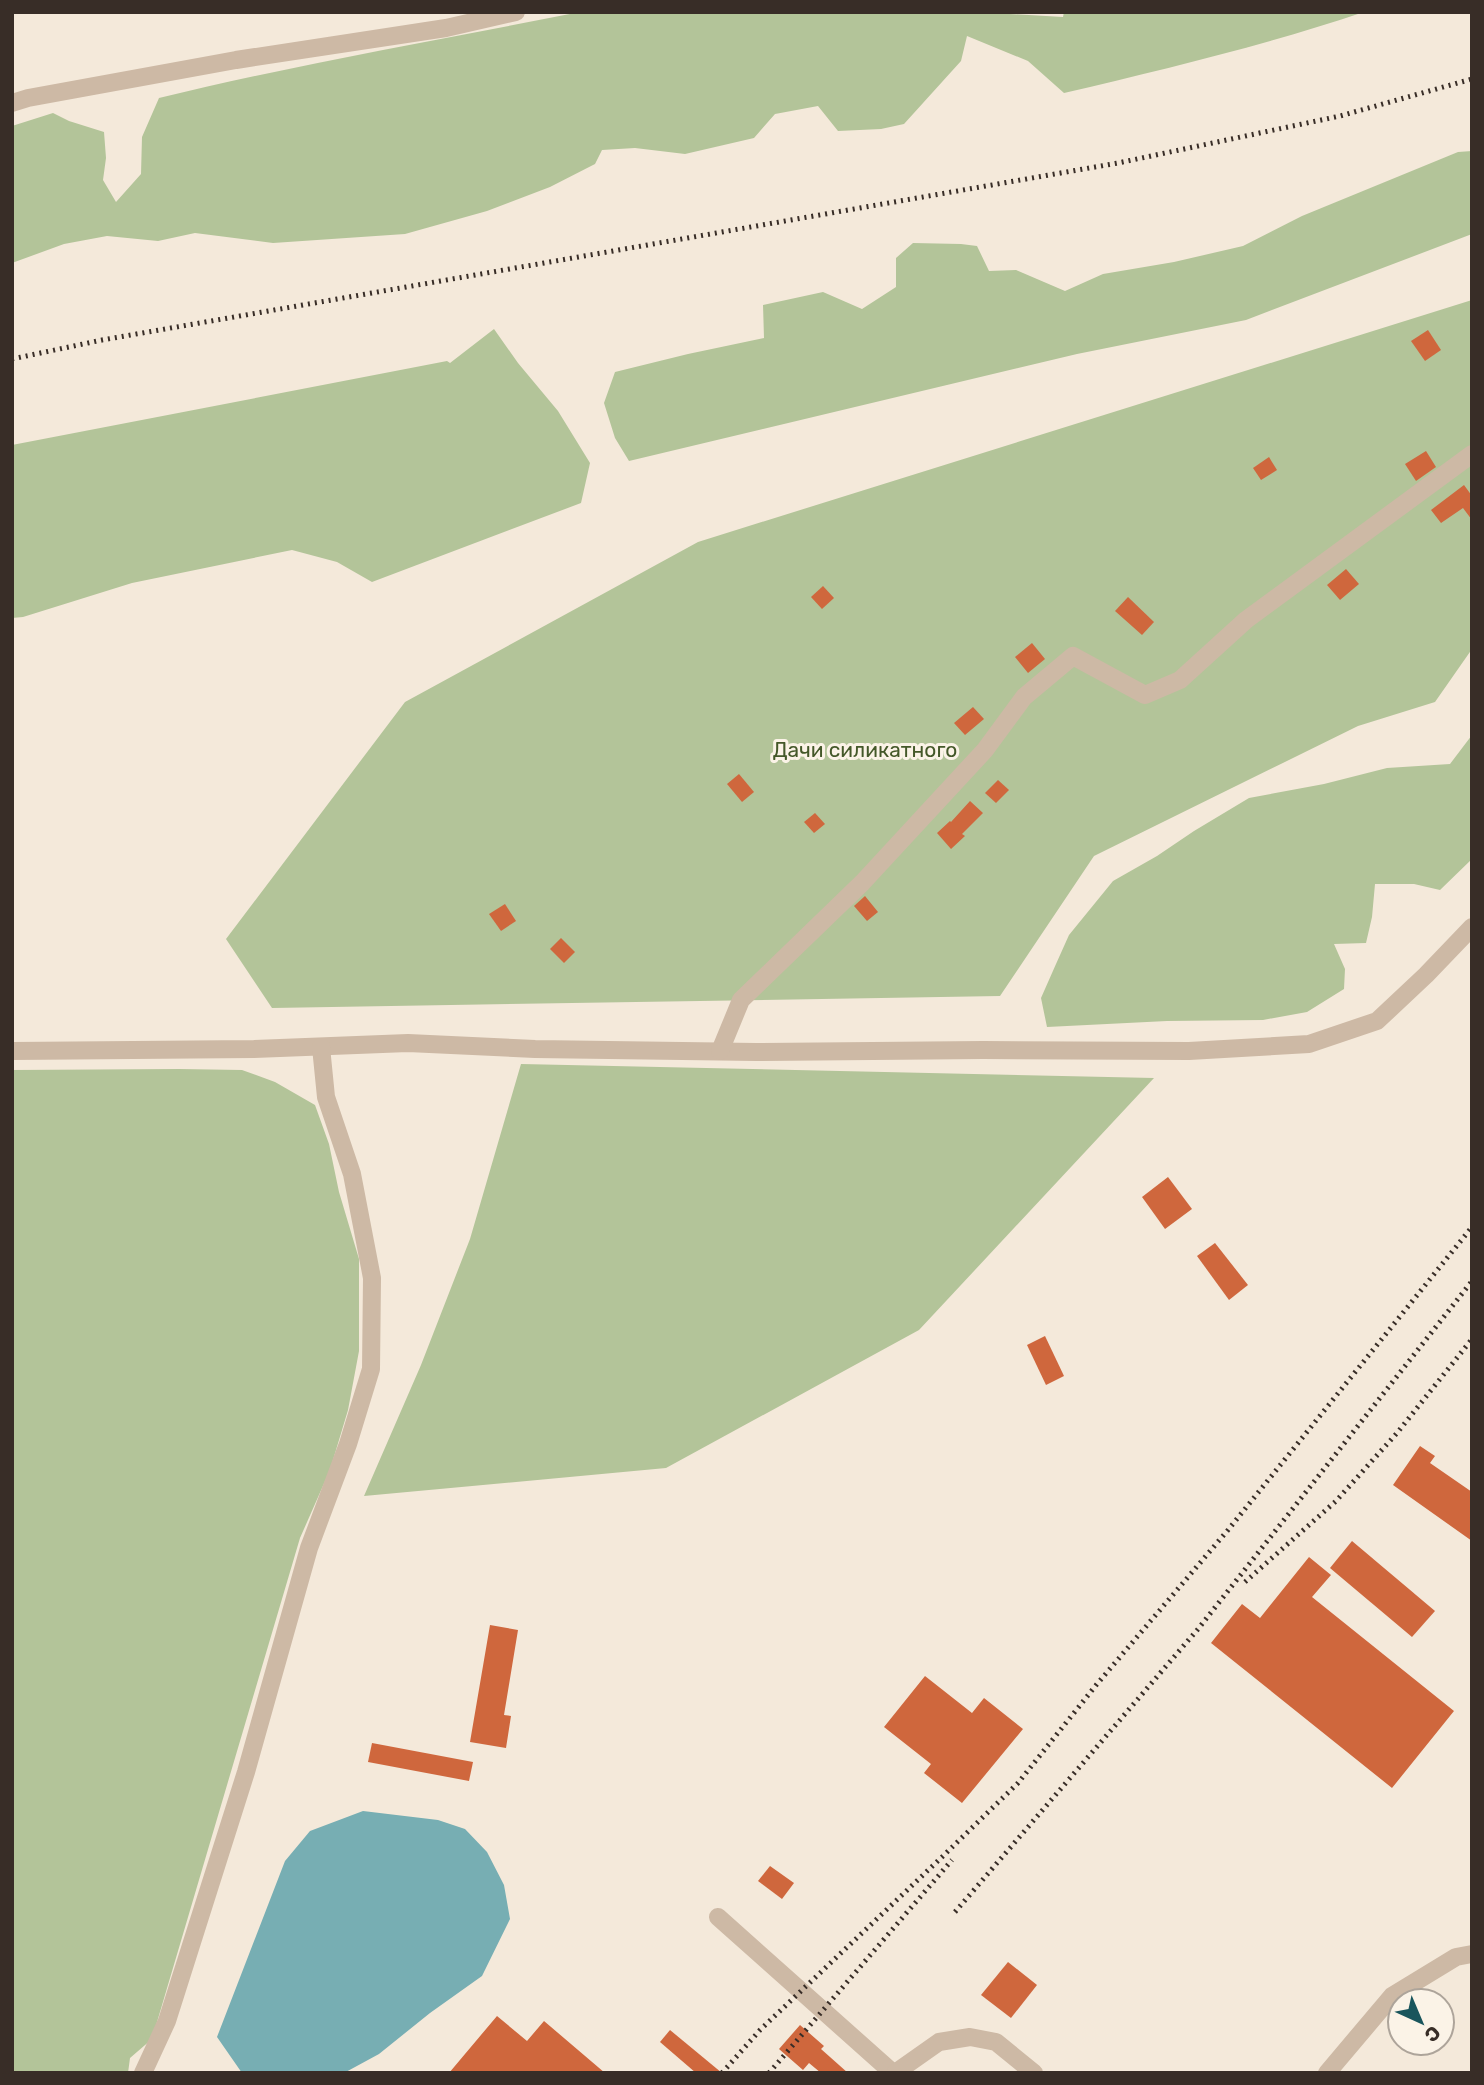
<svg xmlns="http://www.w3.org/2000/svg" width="1484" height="2085" viewBox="0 0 1484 2085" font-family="Rubik,sans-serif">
  <rect width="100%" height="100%" fill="#f4e9da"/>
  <g fill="#b3c499">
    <path d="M580,12H977L1063,17L1064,12H1364C1266,45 1165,69 1064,93L1028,61L967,36L961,61L904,124L881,129L838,131L818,106L775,114L754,138L685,154L635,148L602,150L595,164L550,187L487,211L405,234L273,243L195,233L158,241L107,236L64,244L12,263V126L53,113L69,121L104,132L106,158L103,180L116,202L141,174L142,137L159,98C298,64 439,40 580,12Z"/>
    <polygon points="1472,151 1472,234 1246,320 1077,354 629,461 615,438 604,403 615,372 688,354 764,338 763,305 823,292 862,309 896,287 896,258 913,243 961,244 977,246 989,271 1016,270 1065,291 1103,274 1174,262 1243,246 1302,216 1458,152"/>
    <polygon points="1472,300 1472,649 1435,702 1358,726 1094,856 1000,996 272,1008 226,939 405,702 698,542"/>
    <polygon points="494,329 518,363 558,411 590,463 581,503 372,582 337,562 292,550 132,583 23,617 12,618 12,445 447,361 450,363"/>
    <polygon points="1472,735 1472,859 1440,890 1414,884 1375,884 1372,917 1366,943 1334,944 1345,969 1344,989 1307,1012 1263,1020 1167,1021 1047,1027 1041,998 1056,964 1069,935 1113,881 1157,856 1194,831 1249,798 1324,784 1387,768 1450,764"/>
    <polygon points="521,1064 1154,1078 919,1330 666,1468 364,1496 421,1365 470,1239"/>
    <polygon points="179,1069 242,1070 275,1082 315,1105 329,1144 339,1192 359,1259 359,1351 348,1410 330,1470 300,1538 152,2039 130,2058 128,2073 12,2073 12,1070"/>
  </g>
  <polygon fill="#77aeb3" points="363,1811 438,1820 465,1829 487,1852 504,1885 510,1919 482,1976 430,2013 379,2054 344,2073 242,2073 217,2037 285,1861 310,1831"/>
  <g fill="#cf673d">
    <polygon points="1428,330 1441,350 1425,361 1411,341"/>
    <polygon points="1426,451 1436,467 1416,481 1405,464"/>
    <polygon points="1269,457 1277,470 1261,480 1253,468"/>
    <polygon points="1464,485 1472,496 1472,520 1463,508 1441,523 1431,510"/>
    <polygon points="1346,569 1359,584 1340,600 1327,585"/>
    <polygon points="823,586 834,598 822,609 811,597"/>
    <polygon points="1128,597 1154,622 1142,635 1115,611"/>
    <polygon points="1032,643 1045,659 1028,673 1015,657"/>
    <polygon points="973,707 984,719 965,735 954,723"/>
    <polygon points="739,774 754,792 742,802 727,784"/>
    <polygon points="998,780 1009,790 996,803 985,793"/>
    <polygon points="970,801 983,813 962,834 965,836 951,849 937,833 950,821 951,822"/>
    <polygon points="815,813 825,824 814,833 804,822"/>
    <polygon points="865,896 878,912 867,921 854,906"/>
    <polygon points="505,904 516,921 501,931 489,914"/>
    <polygon points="561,938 575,952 564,963 550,949"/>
    <polygon points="1168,1177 1192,1209 1165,1229 1142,1197"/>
    <polygon points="1215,1243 1248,1285 1229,1300 1197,1256"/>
    <polygon points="1045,1336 1064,1376 1046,1385 1027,1345"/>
    <polygon points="1420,1446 1435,1456 1430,1463 1472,1492 1472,1541 1393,1485"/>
    <polygon points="1352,1541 1435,1611 1412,1637 1330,1568"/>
    <polygon points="1309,1557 1331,1575 1312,1597 1454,1711 1392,1788 1211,1643 1242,1604 1260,1618"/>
    <polygon points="490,1625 518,1630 504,1715 511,1716 506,1748 470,1742"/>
    <polygon points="925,1676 972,1713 984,1698 1023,1729 962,1803 924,1773 931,1764 884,1727"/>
    <polygon points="372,1743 473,1762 469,1781 368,1762"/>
    <polygon points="770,1866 794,1883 782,1899 758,1881"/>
    <polygon points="1008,1962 1037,1985 1011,2018 981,1995"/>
    <polygon points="497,2016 527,2041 544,2021 605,2073 449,2073"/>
    <polygon points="800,2025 824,2046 821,2049 848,2073 821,2073 809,2063 803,2070 779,2049"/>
    <polygon points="670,2030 722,2073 696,2073 660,2042"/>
  </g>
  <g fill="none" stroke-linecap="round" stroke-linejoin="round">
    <g stroke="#cdb9a5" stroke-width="18">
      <polyline points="12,103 28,98 236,60 446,28 516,12"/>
      <polyline points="12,1051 254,1049 408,1043 535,1049 756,1052 983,1050 1189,1051 1309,1044 1377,1021 1426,975 1472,927"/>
      <polyline points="720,1051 741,1000 862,883 985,750 1024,697 1073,656 1145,695 1180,680 1246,620 1472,454"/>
      <polyline points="718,1917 893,2073"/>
      <polyline points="143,2073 167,2021 246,1772 309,1548 348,1444 371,1369 372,1278 352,1174 326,1097 321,1047"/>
      <polyline points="895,2073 939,2042 970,2037 996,2042 1034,2073"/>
      <polyline points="1327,2073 1392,1996 1456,1957 1472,1954"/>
    </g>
    <g stroke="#382d27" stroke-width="5" stroke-dasharray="2 5" stroke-linecap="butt">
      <polyline points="12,359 102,340 1118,163 1340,116 1472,79"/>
      <polyline points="1245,1582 1336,1501 1397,1433 1472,1339"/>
      <polyline points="955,1912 1198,1629 1472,1281"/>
      <polyline points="722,2073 760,2030 942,1857 1018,1783 1097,1684 1228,1530 1472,1227"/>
      <polyline points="769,2073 952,1860"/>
    </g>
  </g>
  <g text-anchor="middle" stroke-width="6" stroke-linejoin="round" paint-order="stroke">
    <g font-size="21" fill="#445829" stroke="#fbf3e7">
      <text x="865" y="757">Дачи силикатного</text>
    </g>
  </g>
  <rect width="1484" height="2085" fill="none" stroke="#382d27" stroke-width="28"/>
  <g transform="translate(1421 2022) rotate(136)"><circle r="33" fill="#fbf3e7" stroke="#ada49a" stroke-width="2"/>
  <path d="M0-5L12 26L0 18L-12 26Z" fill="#19555c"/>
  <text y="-10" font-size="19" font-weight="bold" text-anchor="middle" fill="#382d27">С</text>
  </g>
</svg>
